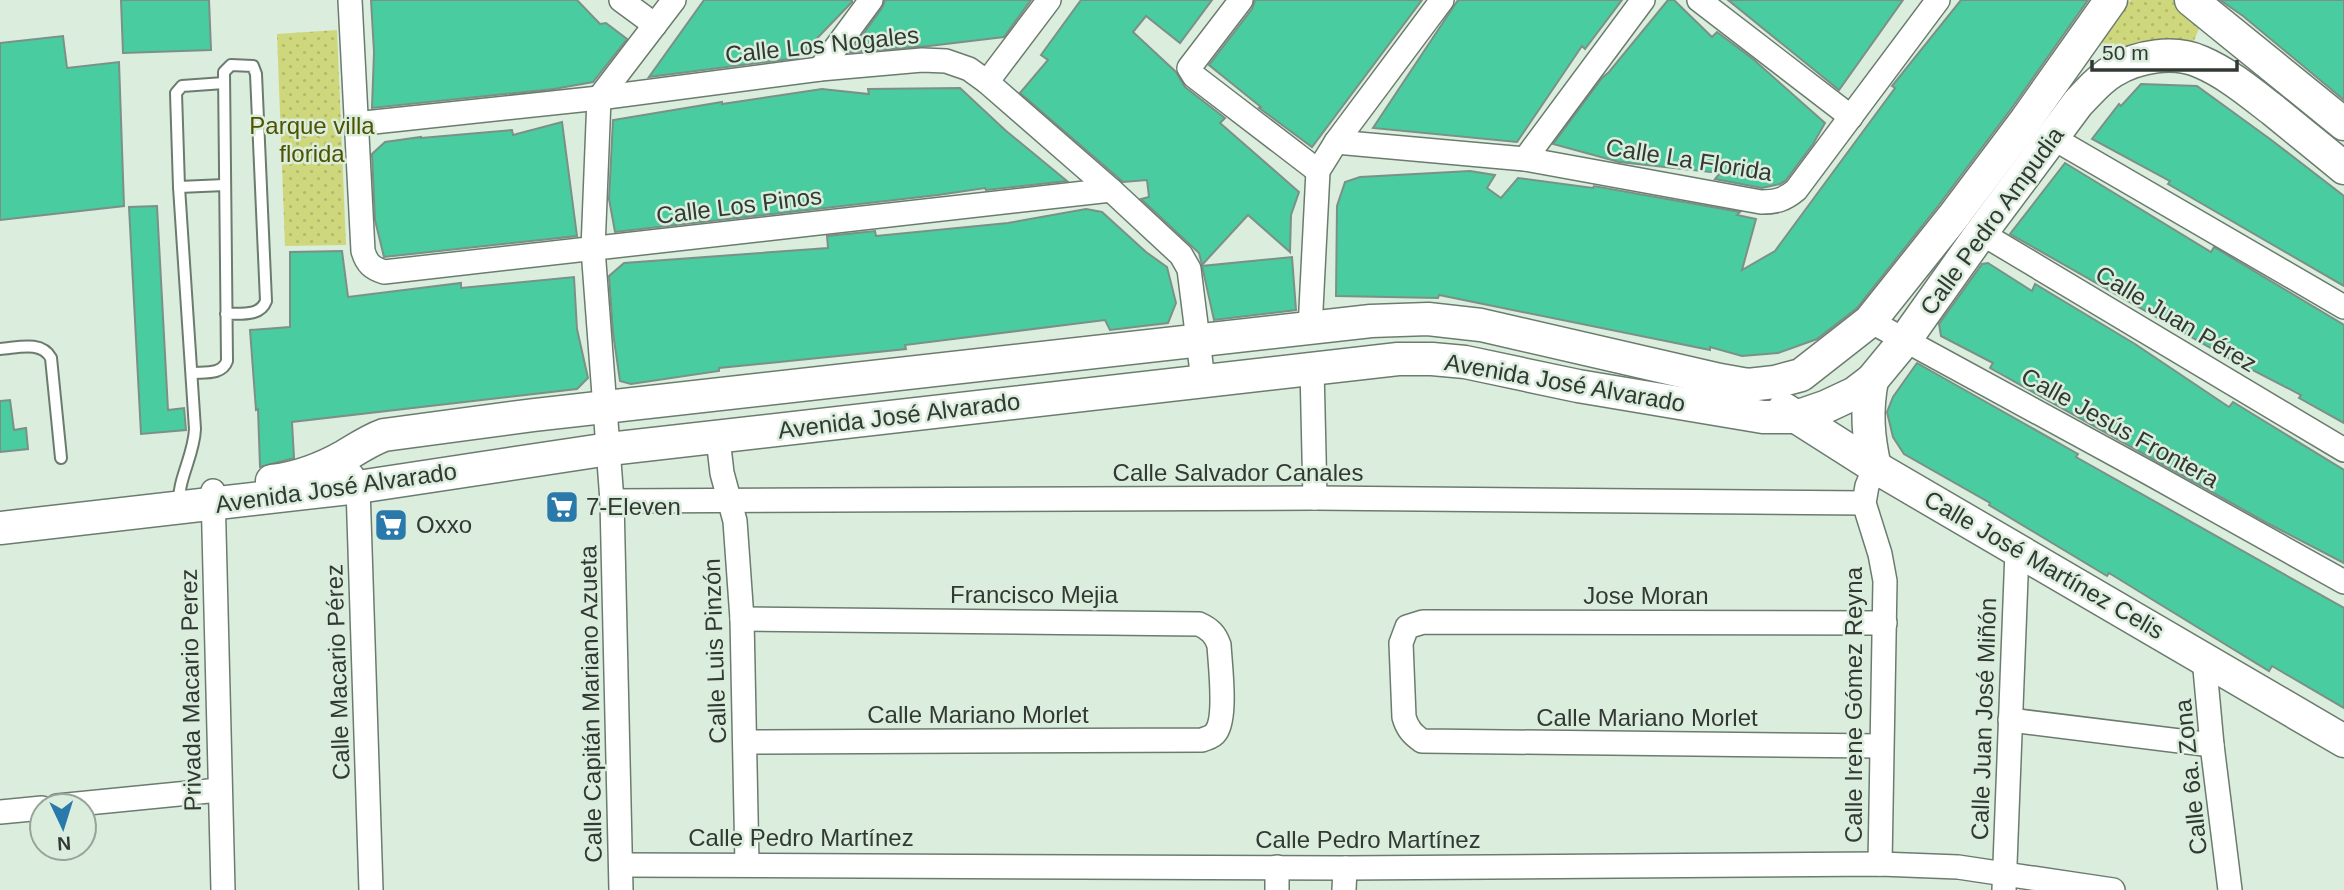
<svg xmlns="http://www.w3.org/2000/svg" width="2344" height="890" viewBox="0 0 2344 890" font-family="Helvetica,sans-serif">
  <defs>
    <pattern id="park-dots" width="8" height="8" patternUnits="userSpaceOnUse" patternTransform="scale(1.75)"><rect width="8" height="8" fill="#cfd77c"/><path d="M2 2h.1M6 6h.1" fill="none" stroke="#b2b96c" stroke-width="1.8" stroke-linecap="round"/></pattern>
  </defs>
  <rect width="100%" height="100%" fill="#dbeddd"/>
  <g fill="url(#park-dots)">
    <polygon points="2131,0 2174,0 2202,21 2189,53 2113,58 2094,39"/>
    <polygon points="337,30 346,245 285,246 277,34"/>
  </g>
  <g fill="#4acca1" stroke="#7b9087" stroke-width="2">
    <polygon points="121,0 209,0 211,50 123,53"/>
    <polygon points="371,0 577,0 600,24 606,23 627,39 593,82 554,89 372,108 374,52"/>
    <polygon points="704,0 852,0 852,2 798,58 649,77"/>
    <polygon points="885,0 1031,0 1004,37 929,46 850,52 882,8"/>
    <polygon points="1081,0 1212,0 1180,43 1146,16 1133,32 1176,72 1185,87 1225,118 1220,123 1299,192 1291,215 1290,252 1248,215 1202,265 1199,253 1141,199 1149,197 1147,180 1123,182 1020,93 1048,60 1041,55"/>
    <polygon points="1255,0 1422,0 1312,147 1259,108 1261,107 1209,65 1252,9"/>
    <polygon points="1458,0 1622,0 1585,49 1582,46 1517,142 1373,128"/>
    <polygon points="1668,0 1674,0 1712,37 1717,32 1753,59 1825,123 1813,144 1786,180 1780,184 1762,188 1715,179 1720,173 1619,162 1553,144 1602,78 1609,72"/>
    <polygon points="1728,0 1903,0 1839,90"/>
    <polygon points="1961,0 2088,0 2011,109 1938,206 1857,308 1817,339 1778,353 1742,356 1710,347 1710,350 1439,295 1438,298 1336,296 1337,206 1345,182 1360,177 1470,171 1495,175 1487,188 1501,198 1518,178 1593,188 1594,186 1740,212 1737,215 1756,219 1742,270 1775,251 1895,88 1892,86"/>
    <polygon points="2220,0 2344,0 2344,100 2243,16"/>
    <polygon points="63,36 67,68 119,62 124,206 0,220 0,43"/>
    <polygon points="2141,84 2197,86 2270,139 2344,196 2344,286 2168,184 2170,181 2092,139 2119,104 2121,106"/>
    <polygon points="960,88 1005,130 1067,181 986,190 985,188 938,195 615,232 609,199 613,120 722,102 722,104 822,89 869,94 868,89"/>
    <polygon points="562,122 577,236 384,257 375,220 372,154 385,142 421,137 421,138 512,130 513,135"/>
    <polygon points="2065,163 2211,252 2214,247 2344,325 2344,423 2299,398 2301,395 2245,366 2244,367 2010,234"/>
    <polygon points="157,206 168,410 184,408 186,430 141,434 129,207"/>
    <polygon points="1086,209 1102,212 1146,252 1167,267 1176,303 1168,323 1110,330 1105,320 905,345 906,349 719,368 719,371 631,384 620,381 613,333 609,276 624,263 828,248 827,236 875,231 876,236 1008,223"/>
    <polygon points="342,251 348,297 461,283 461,288 574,277 577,329 588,378 577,389 292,422 294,458 260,467 258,409 256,410 250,330 290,327 290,252"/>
    <polygon points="1292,257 1296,310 1214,320 1202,266"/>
    <polygon points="1988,263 2032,291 2035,284 2135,344 2229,407 2233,402 2344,470 2344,563 2269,524 1990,368 1993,363 1941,336 1939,324 1982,264"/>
    <polygon points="1917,363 2078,454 2076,457 2344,608 2344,708 2272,666 2269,671 2109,573 2107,576 1989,505 1990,503 1904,454 1893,437 1887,412 1893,397"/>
    <polygon points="10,400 14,430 26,428 28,449 0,452 0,401"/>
  </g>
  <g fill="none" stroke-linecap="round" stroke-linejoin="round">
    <defs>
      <g id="lane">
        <polyline points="179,187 225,185"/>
        <path d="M0,349C17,348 41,340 51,358L61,458"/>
        <path d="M192,373C205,372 222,375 227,361L224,72L231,65L253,66L256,74L266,301C260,317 240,313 226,314"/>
        <path d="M179,506C177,480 194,456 195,429L179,187L176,93L182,86L224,83"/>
      </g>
      <g id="street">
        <path d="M350,0L363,251C367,264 372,268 384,272L1111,190"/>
        <polyline points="621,0 655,25"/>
        <polyline points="1241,0 1189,68 1194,76 1318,171"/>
        <polyline points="1699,0 1851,117"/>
        <polyline points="820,69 871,0"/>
        <polyline points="987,82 1049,0"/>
        <polyline points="355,124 599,98 820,69 922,60 946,61 969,69 987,82 1111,190 1181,255 1189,269 1203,380"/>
        <polyline points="2053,138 2344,307"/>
        <path d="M1336,142L1525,159L1761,202C1776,202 1784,200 1796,190L1938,0"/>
        <polyline points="1525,159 1643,0"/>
        <polyline points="1981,233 2344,450"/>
        <polyline points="1870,321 2149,473 2344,582"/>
        <polyline points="1310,329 1318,171 1336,142 1442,0"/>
        <polyline points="1312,368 1315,498"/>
        <polyline points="718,438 722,473 735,521 742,619 747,864"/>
        <polyline points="1875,467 1867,486 1864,503 1880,554 1885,581 1880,864"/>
        <polyline points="352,475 358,487 371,890"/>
        <polyline points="213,491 223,890"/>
        <polyline points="612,501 1315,498 1864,503"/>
        <path d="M742,619L1199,624C1210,629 1215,634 1219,645C1220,664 1227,717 1216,732C1213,737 1207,738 1202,740L745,742"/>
        <polyline points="2204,658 2212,745 2230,890"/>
        <polyline points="2010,720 2212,745"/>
        <path d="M1881,746L1422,741C1412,734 1407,728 1404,717L1401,643L1407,627L1423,622L1885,623"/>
        <polyline points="57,806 219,790"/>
        <polyline points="0,812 42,808"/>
        <polyline points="621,865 1345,868 1880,864 1958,867 2113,890"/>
        <polyline points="1277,867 1277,890"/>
        <polyline points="621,890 612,501 593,249 599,98 674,0"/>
        <polyline points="1344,890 1345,868"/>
        <polyline points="2004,890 2017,551"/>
      </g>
      <g id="secondary">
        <polyline points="2191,0 2344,124"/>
        <path d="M1872,380C1866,411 1868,437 1875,467"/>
        <polyline points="1784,409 1875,467 2344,741"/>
        <path d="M272,481C299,478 322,469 345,456C358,448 370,440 384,435L534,415L1371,321L1428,319L1481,325L1720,380L1748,385L1775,382L1801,375L1870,321L1953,217L2026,120L2111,0"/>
        <path d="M0,528L358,487L609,449L1398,359H1432L1465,362L1578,386L1763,417H1796L1825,407L1855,393L1872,380L1905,340L1981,233L2078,103C2089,92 2099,79 2113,71C2138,56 2174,50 2201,62C2227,73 2251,93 2273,110C2296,129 2320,148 2344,168"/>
      </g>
    </defs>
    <use href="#lane" stroke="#6b7c6e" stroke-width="14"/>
    <use href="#street" stroke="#6b7c6e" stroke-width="26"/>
    <use href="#secondary" stroke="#6b7c6e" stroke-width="35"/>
    <use href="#lane" stroke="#fff" stroke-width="10"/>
    <use href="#street" stroke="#fff" stroke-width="23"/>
    <use href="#secondary" stroke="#fff" stroke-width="32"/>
  </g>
  <defs>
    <symbol id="supermarket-square" viewBox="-11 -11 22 22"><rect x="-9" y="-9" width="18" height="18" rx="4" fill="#2979aa" stroke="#dbeddd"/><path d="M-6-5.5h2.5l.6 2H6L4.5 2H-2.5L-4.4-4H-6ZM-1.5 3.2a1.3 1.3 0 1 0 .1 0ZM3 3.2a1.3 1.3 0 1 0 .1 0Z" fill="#fff"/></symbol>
  </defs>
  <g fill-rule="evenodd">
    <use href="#supermarket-square" x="543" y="488" width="38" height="38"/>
    <use href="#supermarket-square" x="372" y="506" width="38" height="38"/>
  </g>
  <g text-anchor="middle" stroke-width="5" stroke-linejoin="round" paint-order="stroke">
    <g font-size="24" fill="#323933" stroke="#dbeddd">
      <text transform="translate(822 45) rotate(-6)" y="8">Calle Los Nogales</text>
      <text transform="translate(1689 160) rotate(9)" y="8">Calle La Florida</text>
      <text transform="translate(739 206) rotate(-7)" y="8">Calle Los Pinos</text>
      <text transform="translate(1992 221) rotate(-54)" y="8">Calle Pedro Ampudia</text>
      <text transform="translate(2176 319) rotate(31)" y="8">Calle Juan Pérez</text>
      <text transform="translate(1565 383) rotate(10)" y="8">Avenida José Alvarado</text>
      <text transform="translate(899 416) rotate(-7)" y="8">Avenida José Alvarado</text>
      <text transform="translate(2120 428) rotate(29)" y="8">Calle Jesús Frontera</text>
      <text x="1238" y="481">Calle Salvador Canales</text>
      <text transform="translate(336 488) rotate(-8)" y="8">Avenida José Alvarado</text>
      <text transform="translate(2044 565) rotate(30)" y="8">Calle José Martínez Celis</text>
      <text x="1034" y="603">Francisco Mejia</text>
      <text x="1646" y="604">Jose Moran</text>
      <text transform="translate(715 651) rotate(-92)" y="8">Calle Luis Pinzón</text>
      <text transform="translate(338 672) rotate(-92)" y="8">Calle Macario Pérez</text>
      <text transform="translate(191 690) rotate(-91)" y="8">Privada Macario Perez</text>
      <text transform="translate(591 704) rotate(-91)" y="8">Calle Capitán Mariano Azueta</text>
      <text transform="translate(1854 705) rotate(-90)" y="8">Calle Irene Gómez Reyna</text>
      <text x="978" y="723">Calle Mariano Morlet</text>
      <text x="1647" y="726">Calle Mariano Morlet</text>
      <text transform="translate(1984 719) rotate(-88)" y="8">Calle Juan José Miñón</text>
      <text transform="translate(2191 777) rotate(-96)" y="8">Calle 6a. Zona</text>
      <text x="801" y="846">Calle Pedro Martínez</text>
      <text x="1368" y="848">Calle Pedro Martínez</text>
    </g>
    <g font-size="24" fill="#4f5300" stroke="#dbeddd">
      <text x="312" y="134">Parque villa<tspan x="312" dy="28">florida</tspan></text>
    </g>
    <g font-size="24" fill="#323933" stroke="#dbeddd" text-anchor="start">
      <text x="586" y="515">7-Eleven</text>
      <text x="416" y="533">Oxxo</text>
    </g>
  </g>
  <g transform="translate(63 827) rotate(176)"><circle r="33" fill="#dbeddd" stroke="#97a599" stroke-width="2"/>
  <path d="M0-5L12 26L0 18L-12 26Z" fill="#2979aa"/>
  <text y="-10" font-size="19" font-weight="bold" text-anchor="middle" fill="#323933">N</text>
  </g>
  <path d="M2092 60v10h145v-10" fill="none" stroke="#323933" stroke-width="3.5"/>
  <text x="2102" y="60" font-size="21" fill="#323933" stroke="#dbeddd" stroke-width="5" paint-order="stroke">50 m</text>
</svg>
